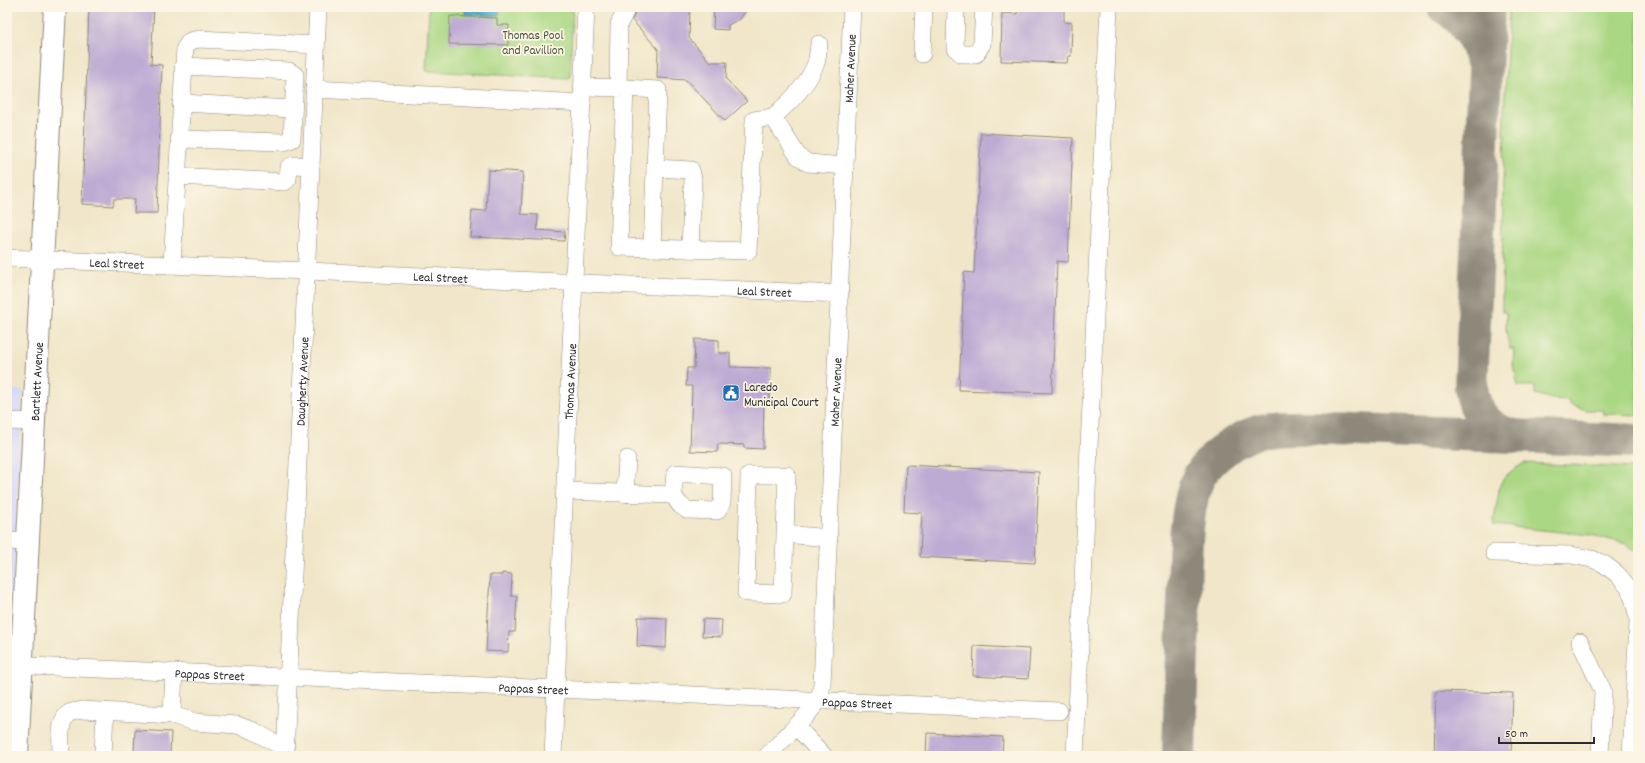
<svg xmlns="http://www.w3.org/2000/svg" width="1645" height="763" viewBox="0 0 1645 763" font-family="Dekko,sans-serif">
  <rect width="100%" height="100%" fill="#fcf5e5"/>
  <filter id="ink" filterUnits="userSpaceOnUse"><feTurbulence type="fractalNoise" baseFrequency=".025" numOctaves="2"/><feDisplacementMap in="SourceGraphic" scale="8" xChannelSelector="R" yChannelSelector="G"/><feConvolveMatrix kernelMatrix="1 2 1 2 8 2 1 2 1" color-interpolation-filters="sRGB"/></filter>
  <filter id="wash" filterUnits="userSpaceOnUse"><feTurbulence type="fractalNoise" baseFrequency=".012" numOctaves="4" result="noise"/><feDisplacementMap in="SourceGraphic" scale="16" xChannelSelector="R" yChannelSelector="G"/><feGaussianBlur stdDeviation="0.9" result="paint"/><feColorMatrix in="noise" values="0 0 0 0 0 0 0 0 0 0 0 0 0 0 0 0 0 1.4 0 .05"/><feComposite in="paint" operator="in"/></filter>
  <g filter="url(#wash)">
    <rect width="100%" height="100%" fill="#f1e6c9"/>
    <polygon fill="#d5d8f9" points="7,390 23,390 10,637 7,647"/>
    <g fill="#aad783" stroke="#6a8157">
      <polygon points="429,7 573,7 570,79 426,71"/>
      <polygon points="1509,7 1638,7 1638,415 1603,414 1604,410 1586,410 1569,404 1569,400 1552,399 1535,394 1535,386 1518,386 1513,365 1514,349 1510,349 1506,331 1506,312 1502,312 1503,181 1505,136 1503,135"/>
      <path d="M1523,463L1638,468V553L1627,544L1591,535L1493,525L1500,485C1505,474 1513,470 1523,464Z"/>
    </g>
    <polygon fill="#50aacd" stroke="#3e6a7c" points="465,7 499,7 499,16 465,14"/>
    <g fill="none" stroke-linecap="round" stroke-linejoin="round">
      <g stroke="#8e887a" stroke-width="34">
        <path d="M1444,7C1466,19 1476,42 1484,64"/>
        <path d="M1488,7L1471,387C1474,412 1489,431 1515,436"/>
        <path d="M1179,756C1180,704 1182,653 1184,601C1185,567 1184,503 1200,475C1212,456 1235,440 1255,433C1271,427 1290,428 1306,428L1638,441"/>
      </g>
    </g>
    <g id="blocks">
      <g fill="#beabd4">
        <polygon points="89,7 154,7 151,64 162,65 157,213 134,213 135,199 114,199 113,206 82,204"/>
        <polygon points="634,7 690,7 689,38 711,63 711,62 727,62 726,79 747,101 725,121 686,80 657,78 658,49 632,20 635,12"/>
        <polygon points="714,7 749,7 740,19 728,25 728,30 713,29"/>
        <polygon points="1017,7 1064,7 1064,22 1072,23 1071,56 1068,56 1067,63 1001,61 1002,13 1017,14"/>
        <polygon points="450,16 497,18 497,25 509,25 508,45 449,44"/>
        <polygon points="981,133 1073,138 1068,262 1057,261 1052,393 959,390 964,272 974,273"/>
        <polygon points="488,170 523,172 521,214 538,215 537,230 565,232 564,241 470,237 472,210 486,211"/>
        <polygon points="695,339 719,340 719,353 730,353 730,367 771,368 770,399 764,399 763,449 744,448 744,445 718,444 717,452 690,451 692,386 686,386 687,368 694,368"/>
        <polygon points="906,465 1039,472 1035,563 920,557 922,513 904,512"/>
        <polygon points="502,573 512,574 511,596 517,596 515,632 509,632 508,652 486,651 490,575 502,575"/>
        <polygon points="638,617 667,618 666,648 637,646"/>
        <polygon points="703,619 722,620 721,637 702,636"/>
        <polygon points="974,646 1030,649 1028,679 973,676"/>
        <polygon points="1436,691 1513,693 1511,756 1434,756"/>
        <polygon points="135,730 171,732 170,756 134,756"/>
        <polygon points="927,733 1003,737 1002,756 926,756"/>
      </g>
    </g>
  </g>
  <g filter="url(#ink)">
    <use href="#blocks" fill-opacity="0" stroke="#8e887a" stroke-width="1"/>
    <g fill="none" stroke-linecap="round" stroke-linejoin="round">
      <defs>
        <g id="minor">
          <polyline points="956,7 955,48 962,54 976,54 982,44 984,7"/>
          <path d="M819,44C818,50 818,57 816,63C808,85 790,102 773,117L798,156L808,163L845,166"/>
          <polyline points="922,54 924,7"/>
          <polyline points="583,87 625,88 619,247 748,251 754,120 773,117"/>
          <polyline points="618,88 619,24 625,12"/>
          <polyline points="625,88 658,90 652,248"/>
          <polyline points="314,89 582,103"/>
          <polyline points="181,103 293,109"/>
          <polyline points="179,139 284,142 292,139 295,75 289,71 183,66"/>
          <polyline points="655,168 691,170 693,179 690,249"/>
          <polyline points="177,176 285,182 288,179 289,167 294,165 311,166"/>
          <path id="s1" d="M7,258L840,294"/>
          <polyline points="172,264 185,48 190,41 199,39 316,45"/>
          <polyline points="7,421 33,422"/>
          <polygon points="675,473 723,476 722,503 717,511 687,510 680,505 673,495"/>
          <polyline points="565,491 673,495"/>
          <polyline points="625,494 627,459"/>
          <polyline points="785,534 783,594 746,593 749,475 787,475 785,534 829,538"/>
          <polyline points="7,541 27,542"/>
          <polyline points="1494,553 1571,555 1592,559 1604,564 1617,574 1629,588 1634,601 1638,618"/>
          <polyline points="1580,642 1603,691 1600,756"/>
          <path id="s2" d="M7,665L1059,711"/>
          <polyline points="172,715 174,672"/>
          <polyline points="796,726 824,756"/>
          <path d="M61,756C61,744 58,720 69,713C73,711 78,711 82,710L172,715L195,722L237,725L254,731L286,749"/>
          <polyline points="103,756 105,712"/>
          <path id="s3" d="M285,756L318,7"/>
          <path id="s4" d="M553,756L586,7"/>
          <path id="s5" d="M767,756L805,717L819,700L822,685L852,7"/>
          <polyline points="1075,756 1109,7"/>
          <polyline points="1631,756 1638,622"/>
        </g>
        <g id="major">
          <path id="s6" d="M17,756L55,7"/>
        </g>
      </defs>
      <use href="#minor" stroke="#8e887a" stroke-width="18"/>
      <use href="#major" stroke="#8e887a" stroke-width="24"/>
      <use href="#minor" stroke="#fff" stroke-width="17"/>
      <use href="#major" stroke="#fff" stroke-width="22"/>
    </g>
  </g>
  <defs>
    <symbol id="civic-square" viewBox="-11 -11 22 22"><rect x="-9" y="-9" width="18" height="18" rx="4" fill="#1f6fb2" stroke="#fcf5e5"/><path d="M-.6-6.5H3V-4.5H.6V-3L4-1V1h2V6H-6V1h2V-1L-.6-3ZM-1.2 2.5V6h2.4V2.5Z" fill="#fff"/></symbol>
  </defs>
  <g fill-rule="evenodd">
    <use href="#civic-square" x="721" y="383" width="20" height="20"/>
  </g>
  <g text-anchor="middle" stroke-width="3.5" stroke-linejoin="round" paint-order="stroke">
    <g font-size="13" fill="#4b5641" stroke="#fcf5e5">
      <text x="533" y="39">Thomas Pool<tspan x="533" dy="15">and Pavillion</tspan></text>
    </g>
    <g font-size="13" fill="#2b2b2b" stroke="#fcf5e5">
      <text dy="5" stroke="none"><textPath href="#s5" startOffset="709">Maher Avenue</textPath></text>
      <text dy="5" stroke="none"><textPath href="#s1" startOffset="110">Leal Street</textPath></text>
      <text dy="5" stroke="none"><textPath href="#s1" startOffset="434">Leal Street</textPath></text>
      <text dy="5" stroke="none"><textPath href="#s1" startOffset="758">Leal Street</textPath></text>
      <text dy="5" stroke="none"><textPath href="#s6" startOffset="375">Bartlett Avenue</textPath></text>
      <text dy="5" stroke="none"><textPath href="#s3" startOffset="375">Daugherty Avenue</textPath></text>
      <text dy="5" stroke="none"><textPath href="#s4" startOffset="375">Thomas Avenue</textPath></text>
      <text dy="5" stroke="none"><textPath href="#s5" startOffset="385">Maher Avenue</textPath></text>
      <text dy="5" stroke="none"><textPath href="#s2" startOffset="203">Pappas Street</textPath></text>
      <text dy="5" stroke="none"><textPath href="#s2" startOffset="527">Pappas Street</textPath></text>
      <text dy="5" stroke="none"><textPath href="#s2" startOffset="851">Pappas Street</textPath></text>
    </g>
    <g font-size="13" fill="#2b2b2b" stroke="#fcf5e5" text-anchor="start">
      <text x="744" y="391">Laredo<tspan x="744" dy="15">Municipal Court</tspan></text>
    </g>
  </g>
  <rect width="1645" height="763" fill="none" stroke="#fcf5e5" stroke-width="24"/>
  <path d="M1499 737v6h95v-6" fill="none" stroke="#2b2b2b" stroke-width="2"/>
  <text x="1505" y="737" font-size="12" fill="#2b2b2b" stroke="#fcf5e5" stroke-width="3" paint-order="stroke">50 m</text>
</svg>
